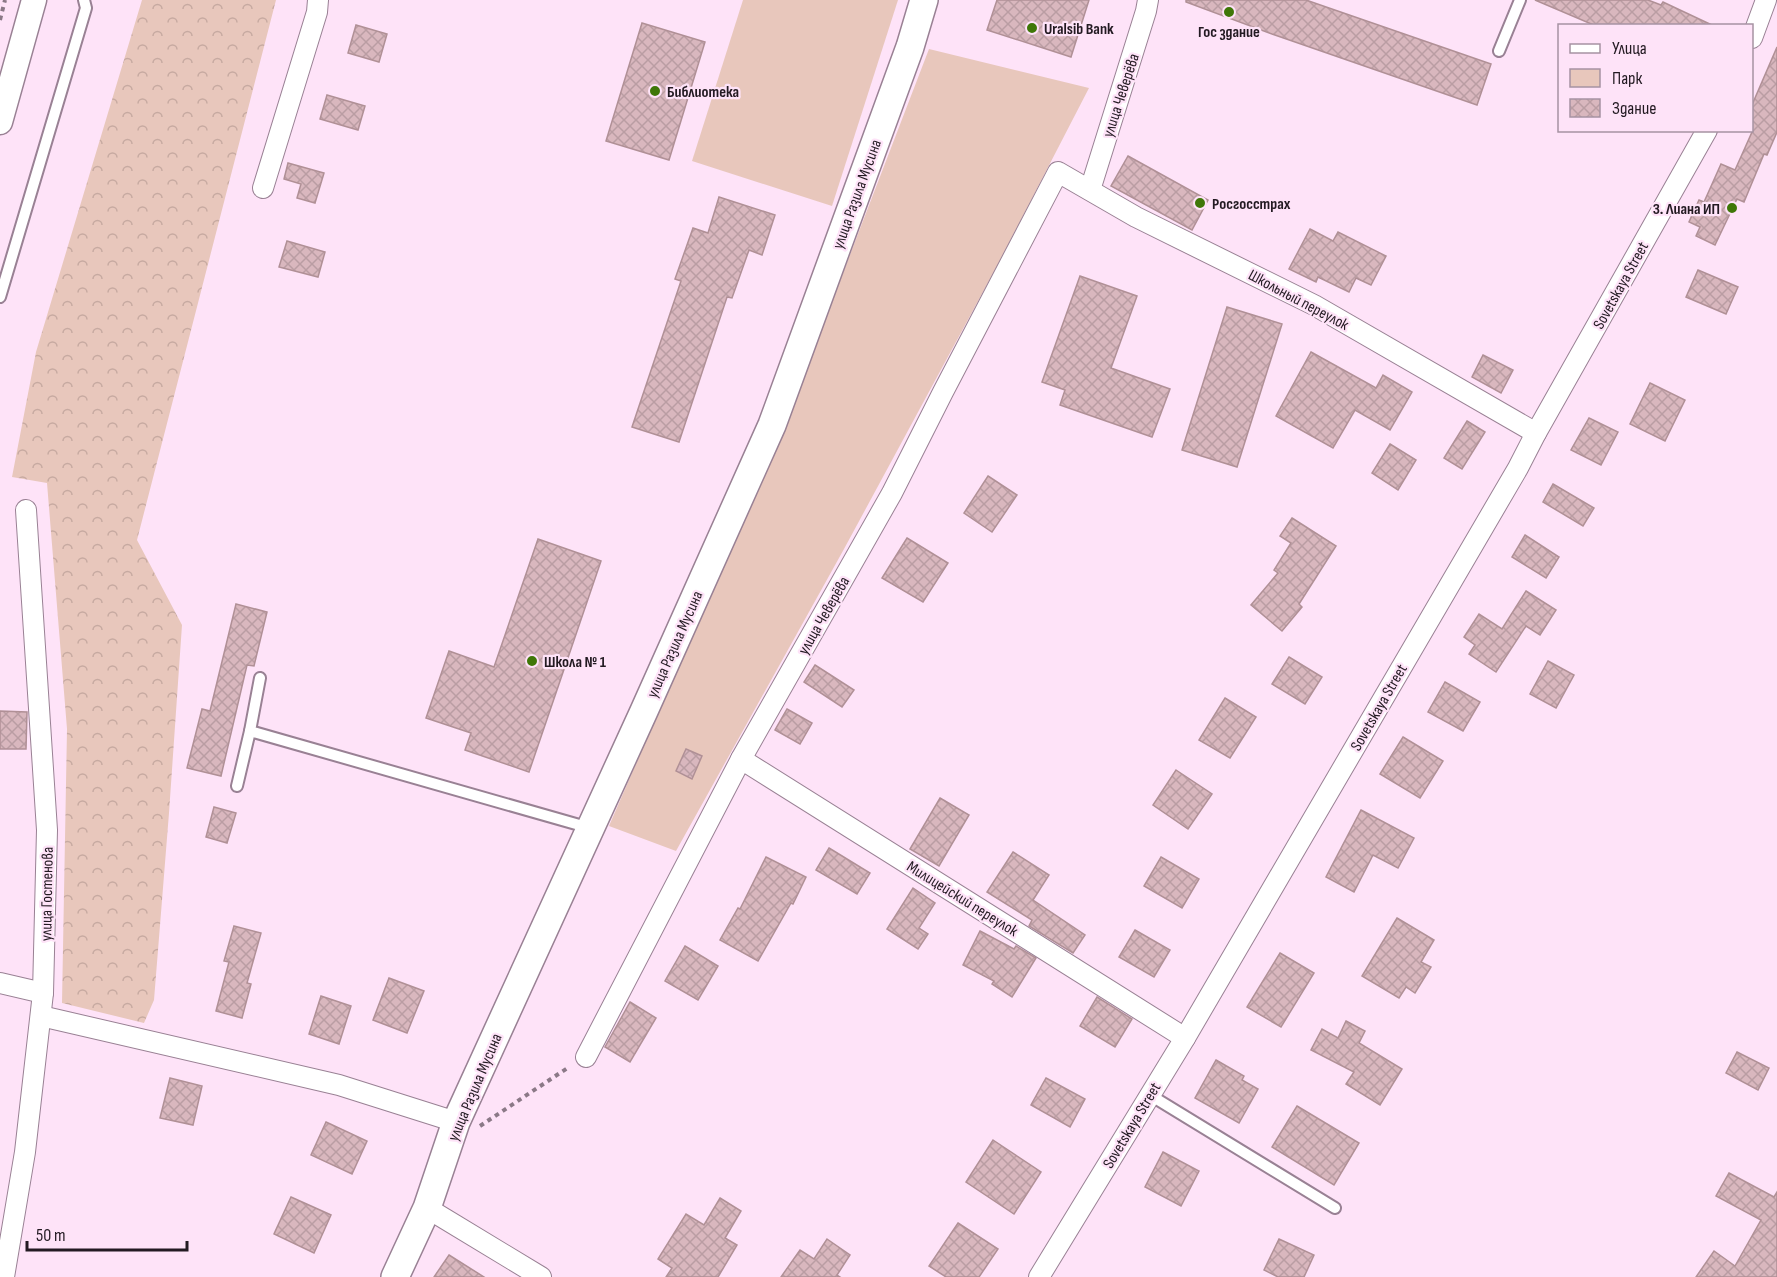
<svg xmlns="http://www.w3.org/2000/svg" width="1777" height="1277" viewBox="0 0 1777 1277" font-family="'Sofia Sans Condensed',sans-serif">
  <defs>
    <pattern id="forest-crowns" width="20" height="18" patternUnits="userSpaceOnUse" patternTransform="scale(1.5)"><rect width="20" height="18" fill="#e8c7bc"/><path d="M2 6a3 3 0 1 1 6 0M12 15a3 3 0 1 1 6 0" fill="none" stroke="#c7aaa1"/></pattern>
    <pattern id="building-cross-hatch" width="8" height="8" patternUnits="userSpaceOnUse" patternTransform="scale(1.5)"><rect width="8" height="8" fill="#d9b7be"/><path d="M0 0l8 8M0 8l8-8" fill="none" stroke="#ba9da3"/></pattern>
  </defs>
  <rect width="100%" height="100%" fill="#fee3f8"/>
  <g fill="#e8c7bc">
    <polygon points="743,0 898,0 832,206 692,161"/>
    <polygon points="929,49 1089,88 997,266 844,549 676,851 609,826 800,385"/>
  </g>
  <polygon fill="url(#forest-crowns)" points="142,0 276,0 137,540 182,625 169,813 154,1000 144,1023 62,1003 67,729 47,483 12,477 36,352"/>
  <g fill="url(#building-cross-hatch)" stroke="#b09096" stroke-width="1.5">
    <polygon points="997,0 1089,0 1071,57 987,30"/>
    <polygon points="1186,0 1306,0 1491,64 1477,105 1272,34 1186,2"/>
    <polygon points="1535,0 1648,0 1661,5 1663,2 1714,26 1596,26"/>
    <polygon points="642,23 705,42 669,160 606,141"/>
    <polygon points="356,25 387,34 379,62 348,53"/>
    <polygon points="1777,47 1777,132 1767,155 1764,154 1744,202 1737,199 1715,245 1696,236 1700,227 1689,222 1699,200 1704,202 1721,164 1735,170 1752,132 1752,105"/>
    <polygon points="327,95 365,106 358,130 320,119"/>
    <polygon points="1128,156 1208,200 1192,230 1111,186"/>
    <polygon points="288,163 324,173 315,203 297,198 301,184 284,179"/>
    <polygon points="719,197 775,215 762,255 749,250 732,298 727,297 679,442 632,427 681,281 675,279 693,228 708,233"/>
    <polygon points="1310,229 1333,241 1338,232 1386,256 1371,285 1356,278 1349,292 1318,277 1316,282 1289,269"/>
    <polygon points="287,241 325,252 318,277 279,267"/>
    <polygon points="1698,270 1738,287 1726,314 1686,297"/>
    <polygon points="1080,276 1137,296 1111,368 1170,389 1152,437 1060,405 1065,390 1042,382"/>
    <polygon points="1227,307 1282,324 1237,467 1182,450"/>
    <polygon points="1311,352 1376,388 1383,375 1412,392 1390,430 1355,410 1333,448 1276,416"/>
    <polygon points="1483,355 1513,370 1501,393 1472,377"/>
    <polygon points="1650,383 1685,400 1665,441 1630,424"/>
    <polygon points="1589,418 1618,432 1601,465 1571,450"/>
    <polygon points="1467,421 1485,432 1462,469 1444,458"/>
    <polygon points="1390,444 1416,460 1398,490 1372,473"/>
    <polygon points="988,476 1017,495 992,532 964,513"/>
    <polygon points="1553,484 1594,508 1583,526 1543,502"/>
    <polygon points="1292,518 1336,546 1299,604 1302,607 1282,631 1251,605 1278,573 1274,570 1291,543 1280,536"/>
    <polygon points="1525,535 1559,557 1546,578 1512,557"/>
    <polygon points="907,538 948,563 923,602 882,578"/>
    <polygon points="538,539 601,561 529,772 465,750 471,733 426,718 449,651 494,667"/>
    <polygon points="1526,591 1556,610 1540,635 1526,626 1496,672 1469,654 1475,645 1464,637 1479,614 1502,629"/>
    <polygon points="236,604 267,612 254,666 247,665 221,776 187,768 202,709 210,711"/>
    <polygon points="1289,657 1322,677 1305,704 1272,684"/>
    <polygon points="1548,661 1574,675 1556,708 1530,694"/>
    <polygon points="815,665 854,690 842,707 804,682"/>
    <polygon points="1445,682 1480,702 1463,731 1428,712"/>
    <polygon points="1225,698 1256,717 1230,758 1199,740"/>
    <polygon points="787,709 812,723 800,744 775,730"/>
    <polygon points="0,711 27,712 26,749 0,749"/>
    <polygon points="1403,737 1443,761 1420,798 1380,774"/>
    <polygon points="686,749 702,756 692,779 676,771"/>
    <polygon points="1176,770 1212,794 1188,829 1153,805"/>
    <polygon points="940,798 969,815 939,866 910,849"/>
    <polygon points="214,807 236,813 227,843 206,837"/>
    <polygon points="1361,810 1414,838 1398,868 1373,855 1354,892 1326,877"/>
    <polygon points="829,848 870,873 857,894 816,870"/>
    <polygon points="1013,852 1049,875 1033,900 1085,935 1073,953 1029,926 1032,920 987,892"/>
    <polygon points="766,857 806,877 793,904 791,903 758,961 720,940 738,908 740,909"/>
    <polygon points="1161,857 1199,879 1182,908 1144,886"/>
    <polygon points="913,888 935,903 919,928 928,934 918,949 887,929"/>
    <polygon points="1397,918 1434,940 1421,962 1431,967 1415,993 1406,987 1399,998 1362,976"/>
    <polygon points="234,926 261,933 247,983 251,984 242,1018 216,1011 229,962 224,961"/>
    <polygon points="1135,930 1170,950 1154,977 1119,957"/>
    <polygon points="980,931 1014,949 1016,946 1036,958 1012,997 992,984 994,981 963,965"/>
    <polygon points="685,946 718,966 698,1000 665,981"/>
    <polygon points="1280,953 1314,973 1281,1027 1247,1007"/>
    <polygon points="389,978 424,991 407,1033 373,1020"/>
    <polygon points="321,996 351,1006 339,1044 309,1034"/>
    <polygon points="1097,997 1132,1019 1115,1047 1080,1026"/>
    <polygon points="630,1002 656,1018 630,1062 605,1047"/>
    <polygon points="1346,1021 1365,1031 1359,1043 1402,1069 1380,1105 1346,1084 1354,1072 1311,1050 1322,1029 1338,1038"/>
    <polygon points="1737,1052 1769,1068 1758,1090 1726,1073"/>
    <polygon points="1216,1060 1244,1076 1242,1080 1258,1089 1239,1123 1195,1098"/>
    <polygon points="170,1078 202,1086 193,1125 160,1118"/>
    <polygon points="1046,1078 1085,1099 1070,1127 1031,1105"/>
    <polygon points="1297,1106 1359,1143 1334,1185 1272,1147"/>
    <polygon points="326,1122 367,1141 352,1174 311,1155"/>
    <polygon points="993,1140 1041,1172 1014,1214 966,1182"/>
    <polygon points="1163,1152 1199,1171 1181,1206 1145,1187"/>
    <polygon points="1729,1173 1774,1197 1777,1192 1777,1277 1696,1277 1714,1251 1735,1266 1761,1220 1716,1196"/>
    <polygon points="291,1197 331,1215 314,1253 274,1234"/>
    <polygon points="720,1198 741,1211 725,1238 737,1245 718,1277 666,1277 672,1268 658,1259 686,1214 704,1225"/>
    <polygon points="958,1223 998,1249 979,1277 946,1277 929,1266"/>
    <polygon points="827,1239 850,1255 837,1275 840,1277 781,1277 800,1250 814,1259"/>
    <polygon points="1279,1239 1314,1255 1304,1277 1278,1277 1264,1270"/>
    <polygon points="449,1255 484,1277 434,1277"/>
  </g>
  <g fill="none" stroke-linecap="round" stroke-linejoin="round">
    <defs>
      <g id="service">
        <polyline points="1499,51 1520,0"/>
        <polyline points="0,297 86,8 84,0"/>
        <polyline points="260,678 250,731 590,828"/>
        <polyline points="237,786 250,731"/>
        <polyline points="1150,1095 1335,1208"/>
      </g>
      <g id="minor">
        <polyline points="1752,38 1766,0"/>
        <polyline points="263,188 317,12 318,0"/>
        <polyline points="1090,190 1146,11 1148,0"/>
        <polyline points="741,759 1185,1038"/>
        <polyline points="0,983 43,993"/>
        <polyline points="41,1016 339,1085 456,1122"/>
        <polyline points="586,1057 741,759 892,493 943,392 1058,172 1136,217 1314,305 1536,433"/>
        <polyline points="427,1208 541,1277"/>
        <polyline points="4,1277 25,1152 43,993 47,830 26,510"/>
        <polyline points="1039,1277 1185,1038 1518,468 1536,433 1707,130"/>
      </g>
      <polyline id="tertiary" points="0,122 34,0"/>
      <polyline id="secondary" points="395,1277 427,1208 456,1122 644,711 772,425 910,47 924,0"/>
    </defs>
    <use href="#service" stroke="#998194" stroke-width="14"/>
    <use href="#minor" stroke="#998194" stroke-width="22"/>
    <use href="#tertiary" stroke="#998194" stroke-width="27"/>
    <use href="#secondary" stroke="#998194" stroke-width="30"/>
    <g stroke="#8b7987" stroke-width="4" stroke-dasharray="4.5 4.5" stroke-linecap="butt">
      <polyline points="0,20 5,0"/>
      <polyline points="480,1126 569,1067"/>
    </g>
    <use href="#service" stroke="#fff" stroke-width="10"/>
    <use href="#minor" stroke="#fff" stroke-width="20"/>
    <use href="#tertiary" stroke="#fff" stroke-width="24"/>
    <use href="#secondary" stroke="#fff" stroke-width="27"/>
  </g>
  <g fill="#3f7708" stroke="#fee3f8" stroke-width="2">
    <circle cx="1229" cy="12" r="6"/>
    <circle cx="1032" cy="28" r="6"/>
    <circle cx="655" cy="91" r="6"/>
    <circle cx="1200" cy="203" r="6"/>
    <circle cx="1732" cy="208" r="6"/>
    <circle cx="532" cy="661" r="6"/>
  </g>
  <g text-anchor="middle" stroke-width="4.5" stroke-linejoin="round" paint-order="stroke">
    <g font-size="16" font-weight="bold" fill="#231a22" stroke="#fee3f8" text-anchor="start">
      <text x="1044" y="34">Uralsib Bank</text>
      <text x="1229" y="37" text-anchor="middle">Гос здание</text>
      <text x="667" y="97">Библиотека</text>
      <text x="1212" y="209">Росгосстрах</text>
      <text x="1720" y="214" text-anchor="end">3. Лиана ИП</text>
      <text x="544" y="667">Школа № 1</text>
    </g>
    <g font-size="16" fill="#231a22" stroke="#fee3f8">
      <text transform="translate(1120 95) rotate(-72)" y="6">улица Чеверёва</text>
      <text transform="translate(856 194) rotate(-70)" y="6">улица Разила Мусина</text>
      <text transform="translate(1620 285) rotate(-61)" y="6">Sovetskaya Street</text>
      <text transform="translate(1299 299) rotate(28)" y="6">Школьный переулок</text>
      <text transform="translate(823 615) rotate(-60)" y="6">улица Чеверёва</text>
      <text transform="translate(674 644) rotate(-66)" y="6">улица Разила Мусина</text>
      <text transform="translate(1378 707) rotate(-60)" y="6">Sovetskaya Street</text>
      <text transform="translate(46 894) rotate(-89)" y="6">улица Гостенова</text>
      <text transform="translate(963 898) rotate(32)" y="6">Милицейский переулок</text>
      <text transform="translate(474 1087) rotate(-67)" y="6">улица Разила Мусина</text>
      <text transform="translate(1131 1125) rotate(-59)" y="6">Sovetskaya Street</text>
    </g>
  </g>
  <rect x="1558" y="24" width="195" height="108" fill="#fee3f8" stroke="#a693a2" stroke-width="1.5"/>
  <rect x="1570" y="44" width="30" height="9" fill="#ffffff" stroke="#a693a2" stroke-width="1.5"/>
  <text x="1612" y="54" font-size="18" fill="#231a22">Улица</text>
  <rect x="1570" y="69" width="30" height="18" fill="#e8c7bc" stroke="#a693a2" stroke-width="1.5"/>
  <text x="1612" y="84" font-size="18" fill="#231a22">Парк</text>
  <rect x="1570" y="99" width="30" height="18" fill="url(#building-cross-hatch)" stroke="#a693a2" stroke-width="1.5"/>
  <text x="1612" y="114" font-size="18" fill="#231a22">Здание</text>
  <path d="M27 1241v9h160v-9" fill="none" stroke="#231a22" stroke-width="3"/>
  <text x="36" y="1241" font-size="18" fill="#231a22" stroke="#fee3f8" stroke-width="4.5" paint-order="stroke">50 m</text>
</svg>
